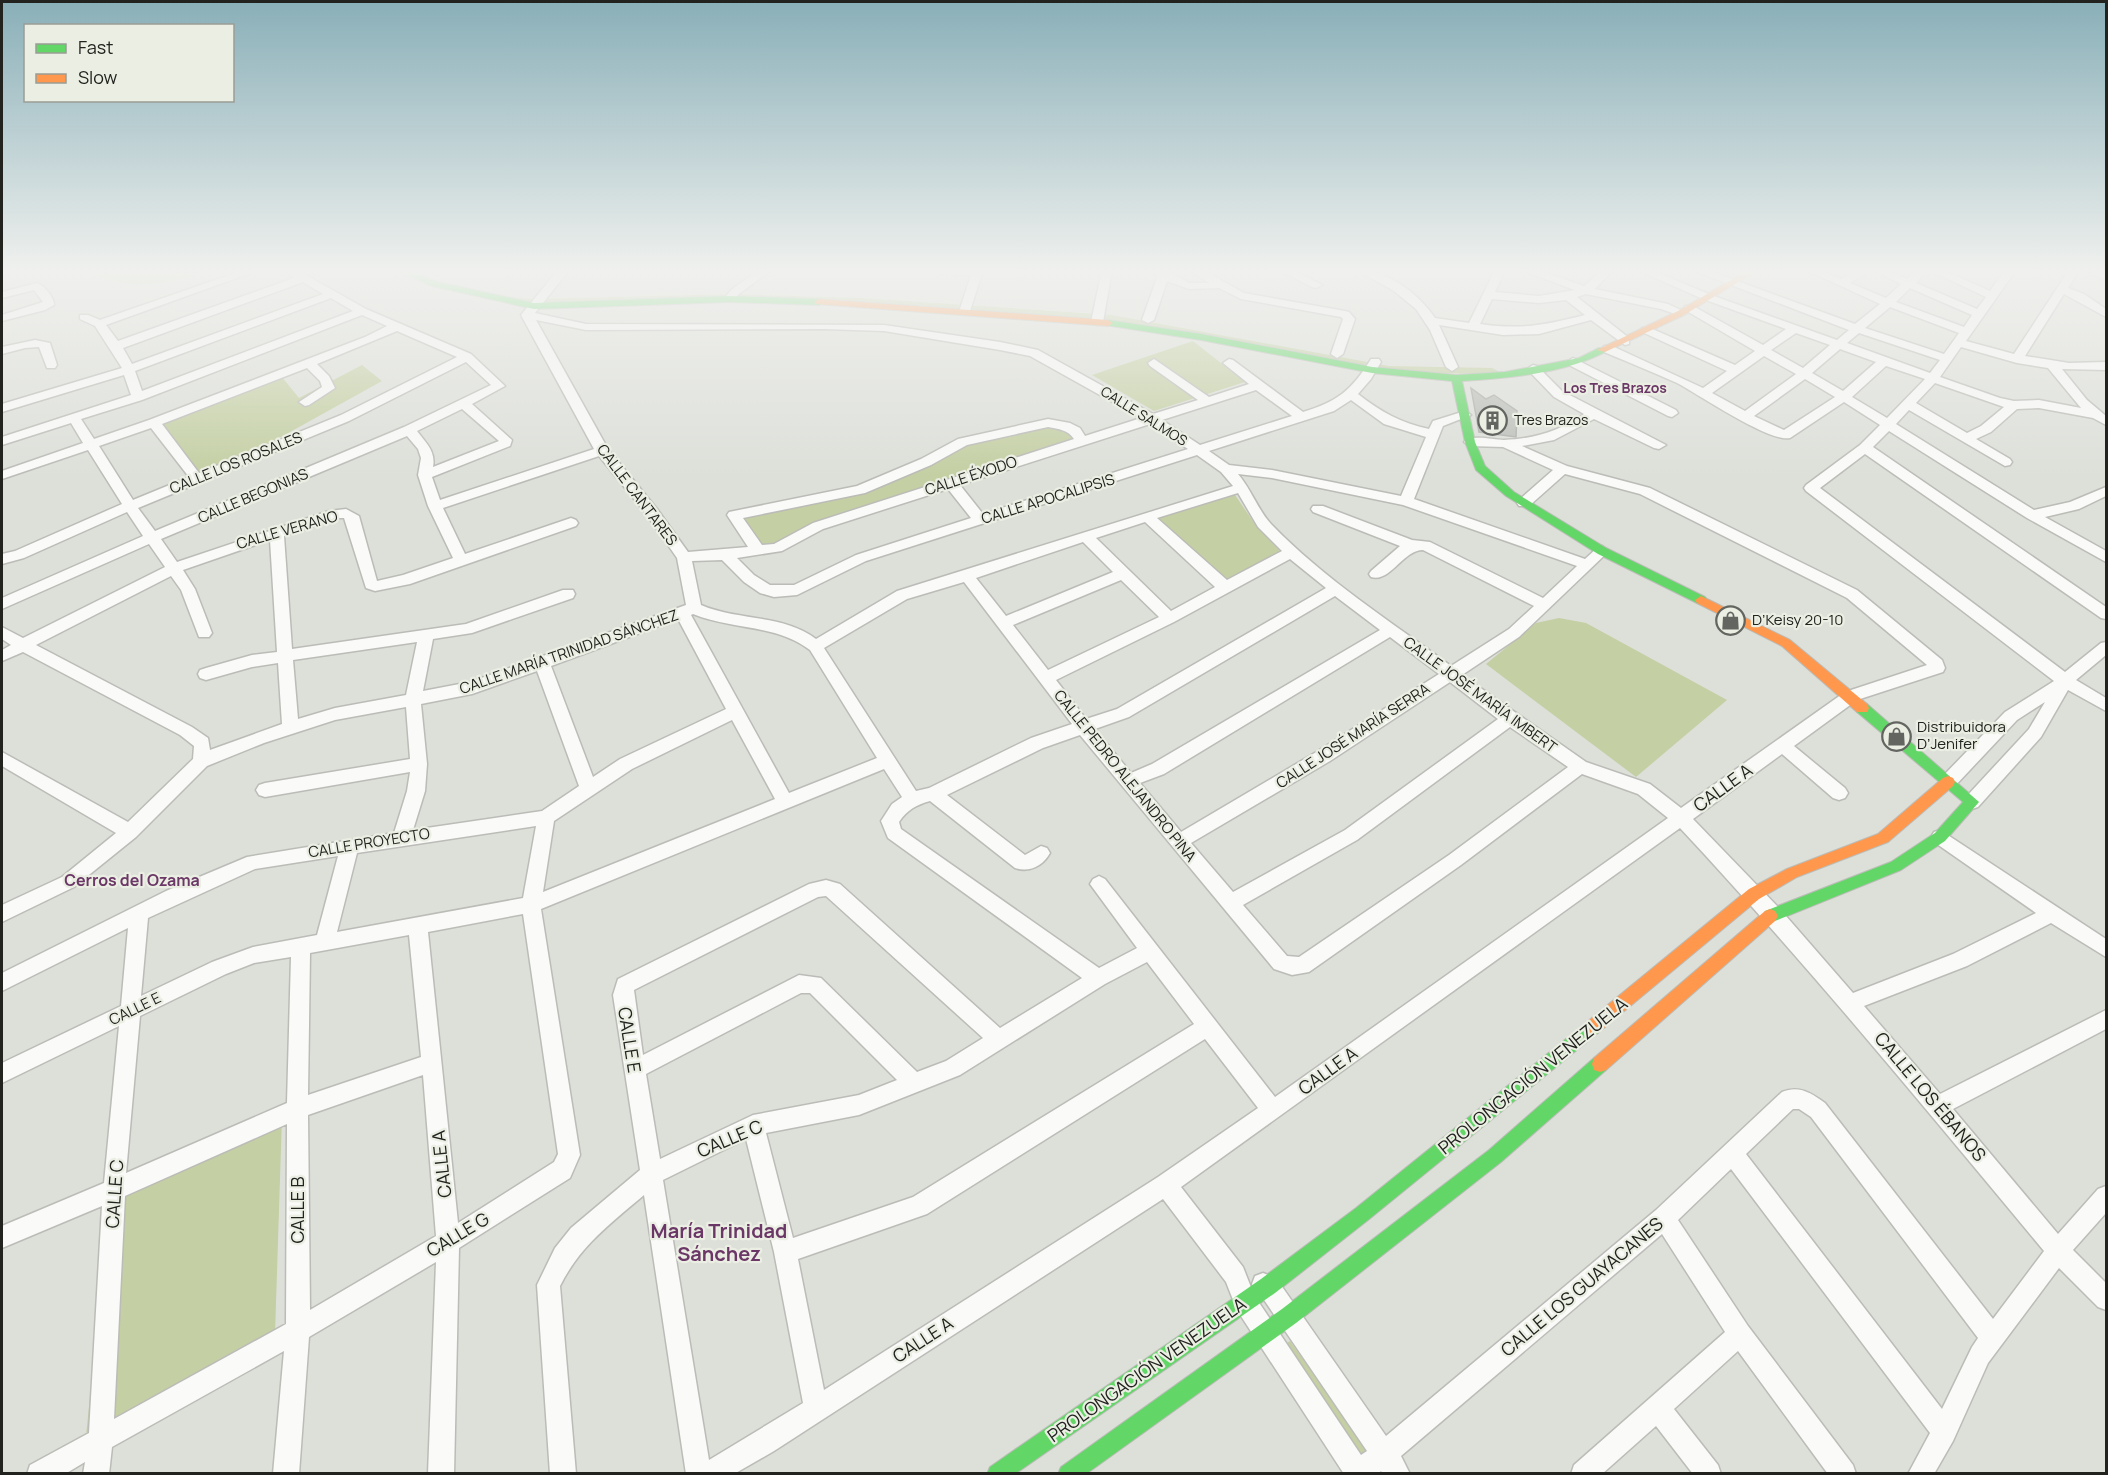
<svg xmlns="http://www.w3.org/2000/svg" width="2108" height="1475" viewBox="0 0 2108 1475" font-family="Manrope,sans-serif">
  <rect width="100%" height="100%" fill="#dddfd9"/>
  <g fill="#c4cfa3">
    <path d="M88,270H211C172,283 124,294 88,270Z"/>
    <polygon points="732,294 862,298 1112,315 1389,366 1492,368 1500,372 1492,374 1388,372 1112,322 733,300 550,305 498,296 534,299"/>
    <polygon points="1193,341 1245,382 1154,411 1092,375"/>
    <polygon points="362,365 382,381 236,462 198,478 158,423 281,376 299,398"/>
    <polygon points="1049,425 1064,428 1079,440 819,524 777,546 759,549 734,515 861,491 965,443"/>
    <polygon points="1233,492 1257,527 1283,554 1225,584 1152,517"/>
    <polygon points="1559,618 1586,623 1727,700 1636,777 1486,664 1536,623"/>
    <polygon points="282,1116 275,1334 86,1436 111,1195"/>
    <polygon points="1290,1341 1385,1473 1354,1473 1271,1354"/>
  </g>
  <polygon fill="#bdbfba" stroke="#adaeaa" stroke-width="1.5" points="1471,388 1486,399 1494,395 1517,411 1516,437 1479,432"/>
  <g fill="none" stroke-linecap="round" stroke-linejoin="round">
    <defs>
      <g id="street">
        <path d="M244,270H259L106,325L118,341L294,278L284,270H297L366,309L471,354L505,386L472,404L512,440L510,446L432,477L440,500L594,449L521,315L558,270H569L535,313L586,324L884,325L1000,342L1038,350L1153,414L1198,400L1150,366L1148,363L1154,359L1209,397L1249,384L1223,363L1229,359L1233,360L1303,412C1337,402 1352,390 1371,359H1379L1381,362L1371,379L1358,394C1381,412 1401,423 1429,429L1433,421L1465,411L1471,415L1443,426L1414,499L1585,559L1597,548L1602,546L1609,551L1519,637L1462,675L1586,762L1650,784L1681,808L1845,692L1927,665L1847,598L1640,494L1565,474L1529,506H1519L1517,503L1519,500L1553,470L1503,447L1470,446L1464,442C1472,434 1493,440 1504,440C1534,439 1560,431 1584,414L1554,397L1527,369L1533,365L1537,366L1562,391L1666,445L1659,449L1654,448L1594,419L1554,440L1522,446L1567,466L1650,488L1857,590L1942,660L1945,668L1943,672L1857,700L1794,746L1845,788L1848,793L1845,798L1839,800L1833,798L1782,754L1693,819L1779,908L1853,993L1953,954L2036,913L1934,842L1931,837L1934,832L1940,830L2106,939V957L2051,923L1967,966L1864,1006L1940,1094L2106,1010V1029L1953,1109L2058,1234L2098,1189L2106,1186V1213L2073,1250L2106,1283V1310L2098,1307L2059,1268L1988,1363L1953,1441L1934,1474H1908L1930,1433L1731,1169L1678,1220L1748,1326L1853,1465L1856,1474H1828L1738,1351L1674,1409L1718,1465L1721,1474H1693L1656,1426L1602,1474H1571L1574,1465L1725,1332L1662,1234L1401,1456L1410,1474H1383L1381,1471L1378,1474H1344L1237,1310L1226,1282L1163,1199L774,1451L734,1474H686L644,1195C610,1224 580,1246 560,1286L576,1474H550L537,1285L555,1248L571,1228L640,1170L613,995L618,979L809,884L826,880L840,884L1000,1028L1082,978L888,838L881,821L892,804L902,797L884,769L541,909L580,1155L570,1178L459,1248L454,1474H428L436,1262L309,1337L299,1474H273L284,1351L112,1447L109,1474H83L85,1462L65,1474H27L30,1465L89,1433L102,1206L2,1248V1226L104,1183L119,1026L2,1083V1063L121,1006L128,928L2,991V973L166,891L247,857L394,833L407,791L410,772L265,797L259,795L256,790L259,785L265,783L410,759L406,707L335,720L264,743L207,766L136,837L74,887L2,922V905L62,877L116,833L2,766V752L128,822L193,759L194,746L180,735L23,652L2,661V650L11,645L2,639V627L23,638L165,567L149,544L2,609V598L143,536L127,512L24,558L2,564V554L15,551L122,504L88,450L2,479V471L83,443L71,423L2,445V437L131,395L124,375L2,412V404L122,368L95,326L80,319V315H88L100,320ZM303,282L323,294L132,364L123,348ZM331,298L353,311L142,391L135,371ZM362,315L387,326L365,337L149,420L94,439L81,419L142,400ZM536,320L586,330L824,329L884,331L1000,350L1030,356L1141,418L1085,436L1080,428L1070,423L1048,419L958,439L921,459L857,486L729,512L727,515L748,547L688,552L657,509L608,449ZM397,331L457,357L341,415L199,473L162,424L307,368L320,381L322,387L299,402L305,406L309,405L335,388L329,376L317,364ZM466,362L491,385L404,427L155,531L138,508L349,421ZM1256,390L1292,416L1200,445L1162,420ZM1351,400L1384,424L1426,437L1401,496L1272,470L1229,465L1209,451L1334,411ZM462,409L499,441L433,467C436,451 426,443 417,431ZM1150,424L1188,449L983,514L960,485ZM1048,427C1059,429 1068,430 1074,439L813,523L774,544L762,545L743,518L865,493L931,465L967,445ZM151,428L189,477L133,500L99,446ZM407,436L418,449L421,458L418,475L428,506L453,558L403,575L377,581L359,516L346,509L329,511L177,562L161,539ZM1197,455L1221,472L1233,486L897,591L816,639C783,614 738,621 701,605L692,561L722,560L744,582L760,593L774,597L797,595L866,561ZM599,456L647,515L677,558L686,605L470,682L423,691L433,639L472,633L573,598L575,594L573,590H563L466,624L292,649L284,536L335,518H344L366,588L375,591L410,584L576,526L578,523L576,520L571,518L465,554L443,508ZM1238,474L1272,478L1403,505L1577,566L1543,598L1430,542L1412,540L1323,506H1313L1311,509L1313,512L1400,546L1371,571L1369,574L1371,577C1390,583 1403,550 1423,550L1534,606L1509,629L1451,666C1390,621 1324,579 1271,524C1258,510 1251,489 1238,474ZM948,489L971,518L856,555L794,585H770L754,575L737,558L782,551L823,529ZM1238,493L1258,527L1282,551L1227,580L1157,518ZM1145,522L1215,587L1171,611L1096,538ZM270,540L277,652L252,655L206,668L200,670L198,674L200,678L206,680L252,667L278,663L282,724L210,750L208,738L192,727L36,645L171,576L181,590L199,637H209L212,633L195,589L183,570ZM1083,542L1113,572L1006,616L976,578ZM1290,559L1326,588L1117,709L1086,719L1056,680L1174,622ZM1121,580L1159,617L1048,670L1013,625ZM964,582L1072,724L1031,738L929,788L916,791L824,648L907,599ZM1335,596L1380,630L1152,764L1131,773L1095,729L1129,717ZM693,614C732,630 776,624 810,650L877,758L789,793L691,615ZM678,619L726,709L620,759L593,777L551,666ZM1390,637L1439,674L1318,751L1181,832L1140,783L1164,774ZM417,642L406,695L335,708L298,719L293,660ZM537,671L579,786L542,811L413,830L425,791L427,764L421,704L472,694ZM1450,682L1498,719L1345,830L1233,892L1191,843L1330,761ZM732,720L775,799L543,892L554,821L632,769ZM1510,727L1568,767L1449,855L1299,957L1287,956L1243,905L1357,840ZM1080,735L1274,969L1292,975L1309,972L1461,865L1582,774L1638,794L1668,818L1275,1097L1105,879L1099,876L1093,879L1090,884L1137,948L1099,968L901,829L899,822C907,810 916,805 930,801L1015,868C1029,873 1043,866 1050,853L1047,848L1041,846L1025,855L947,795L1043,748ZM536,826L523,898L337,932L357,853ZM1680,828C1807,964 1925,1108 2044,1251L1993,1319L1825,1103C1811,1093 1799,1085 1782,1092L1656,1210L1386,1436L1276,1278L1263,1273L1255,1276L1252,1284L1255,1292L1260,1294L1367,1451L1361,1455L1254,1295L1243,1267L1181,1187ZM338,856L317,935L253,947L212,962L141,996L148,918L255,869ZM826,896L983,1038L946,1061L917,1072L821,978L799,975L643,1055L634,990L818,897ZM523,914L558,1154L554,1162L458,1223L428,932ZM409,935L421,1057L308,1095L310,953ZM291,957L287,1103L126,1173L140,1016L226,974L254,963ZM1147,962L1194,1024L913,1197L793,1238L766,1133L859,1115L960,1075L1105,984ZM801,993H810L897,1080L859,1095L753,1115L660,1159L646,1074ZM1205,1039L1258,1108L1158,1177L824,1390L798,1259L927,1214ZM423,1075L436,1236L310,1310L308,1115ZM1793,1109H1799L1811,1117L1978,1338L1972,1347L1942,1409L1746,1154ZM287,1124L286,1324L114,1419L125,1196ZM746,1139L774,1252L803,1403L709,1460L663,1180Z"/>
        <polygon points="759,270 771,270 739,294 734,301 726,301 724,299 731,290"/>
        <polygon points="936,270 983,270 969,314 961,314 959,312 971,275 941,273"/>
        <polygon points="1102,270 1112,270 1103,322 1097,325 1091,322"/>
        <polygon points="1147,270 1168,271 1189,283 1209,283 1190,270 1203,270 1244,293 1345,311 1349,312 1355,319 1343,354 1337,358 1331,354 1343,319 1341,317 1241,299 1219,288 1189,289 1167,281 1154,320 1148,323 1142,320 1158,275"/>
        <polygon points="1279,270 1293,270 1322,285 1316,288 1312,287"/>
        <path d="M1357,270C1387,270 1418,293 1435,318L1469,323L1495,270H1505L1495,292L1539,296L1575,290L1521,270H1537L1584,286L1602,270H1613L1595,289L1668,304L1687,313L1681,316L1661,309L1586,294L1577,297L1629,338V344L1625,345L1591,320L1539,334L1503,335L1439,325L1458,367L1452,371L1446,367L1430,330L1416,309L1394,291ZM1492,299L1539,303L1566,300L1585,315C1546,325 1521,330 1480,324Z"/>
        <path d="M1637,270H1651L1711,295L1837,340L1849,330L1692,270H1707L1855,324L1880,304L1806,270H1820L1841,279L1858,270H1871L1850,283L1886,298L1901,284L1873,270H1887L1907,279L1917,270H1928L1916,283L1977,309L1986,297L1929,270H1943L1990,291L2005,270H2016L1966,341L2014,354L2069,270H2079L2068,288L2084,294L2106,309V317L2064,294L2025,356L2069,363L2106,362V370L2062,369L2087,400L2106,416V425L2093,418L2039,408L2017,409L1991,432L1976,439L2010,459L2012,462L2010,465L2005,466L1909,410L1896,424L2034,510L2070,502L2106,487V496L2079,509L2045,517L2106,551V562L2027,518L1889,431L1873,447L2106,607V619L2101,618L1865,454L1820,488L2065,672L2101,643L2106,642V655L2076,680L2106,698V711L2068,690L2041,737L1978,807L1972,809L1966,807L1963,802L1966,797L2029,729L2045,702L2017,720L1954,787L1948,789L1942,787L1939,782L1942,777L2005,712L2054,681L1806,491L1804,488L1806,485L1860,445L1880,425L1844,402L1790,438C1770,443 1698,394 1677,383C1653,372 1628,362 1604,352V346H1612L1703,388L1727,371L1642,332V328H1650L1735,365L1755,351L1685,310V306H1693L1763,345L1786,329L1703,299ZM1910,288L1972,315L1964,327L1896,302ZM1890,307L1959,333L1944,354L1865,328ZM1796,333L1830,345L1803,368L1771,350ZM1859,333L1940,360L1930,373L1847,343ZM1961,347L2017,363L2048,368L2081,408L2039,400L2014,401L2000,398L1940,377ZM1840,349L1876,362L1843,391L1812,373ZM1764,356L1796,374L1745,411L1712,393ZM1886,366L1925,379L1887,418L1852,397ZM1805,379L1835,397L1784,430L1754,416ZM1935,383L2004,407L1981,426L1967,433L1916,403Z"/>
        <polygon points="2085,270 2099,270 2106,273 2106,280"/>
        <path d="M37,283C44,285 55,299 54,305L45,310L2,321V315L43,302L34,290L2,298V292Z"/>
        <polygon points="35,340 50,343 57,365 55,368 47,368 39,347 25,348 2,354 2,347"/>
        <polygon points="1573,358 1676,410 1678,413 1672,417 1668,416 1569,365 1567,362"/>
      </g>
      <g id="fast">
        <polygon points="395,270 407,270 438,282 534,303 730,296 819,299 824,302 819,305 730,302 534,309 432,286"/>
        <path d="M1108,320L1201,334L1372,367L1456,375L1505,372L1579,358L1599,348H1605V352C1562,374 1509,378 1462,381L1475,442L1485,466L1514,492L1606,548L1705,597L1707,600L1701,604L1697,603L1598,554L1506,496L1476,470L1465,442L1452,381L1372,373L1201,340L1105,325V321Z"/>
        <polygon points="1862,703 1867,704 1979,802 1945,841 1901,870 1775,921 1770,923 1765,921 1762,916 1765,911 1891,862 1935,833 1963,802 1857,712 1855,708"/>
        <polygon points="1593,1019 1599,1022 1601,1027 1599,1032 1368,1220 1275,1293 1015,1474 987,1474 990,1467 1261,1279 1356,1208 1587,1022"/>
        <polygon points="1600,1056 1606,1058 1608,1064 1606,1070 1501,1162 1296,1323 1086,1474 1058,1474 1061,1467 1282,1309 1489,1150 1594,1058"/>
      </g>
      <g id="slow">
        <polygon points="1748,270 1758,270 1684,315 1605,352 1597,350 1678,311"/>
        <polygon points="819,299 1108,320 1113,323 1108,326 816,304 814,302"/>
        <polygon points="1701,596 1790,640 1867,704 1869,708 1867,712 1857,712 1782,646 1697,603 1695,600"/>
        <polygon points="1948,776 1953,778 1955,782 1953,786 1888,842 1797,877 1759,899 1599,1032 1593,1035 1587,1032 1585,1027 1587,1022 1749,889 1787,869 1878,834 1943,778"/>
        <polygon points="1770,909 1775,911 1778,916 1775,921 1606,1070 1600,1072 1594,1070 1592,1064 1594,1058 1765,911"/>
      </g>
    </defs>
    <use href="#street" stroke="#bbbcb7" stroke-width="3"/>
    <use href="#fast" stroke="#bbbcb7" stroke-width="2"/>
    <use href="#slow" stroke="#bbbcb7" stroke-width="2"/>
    <use href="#street" fill="#fafaf9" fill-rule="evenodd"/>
    <use href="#fast" fill="#63d668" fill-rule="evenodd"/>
    <use href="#slow" fill="#ff974d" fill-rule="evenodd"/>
  </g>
  <linearGradient id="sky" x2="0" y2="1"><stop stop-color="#89afb8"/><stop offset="0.57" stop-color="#f0f1ee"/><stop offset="1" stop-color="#f0f1ee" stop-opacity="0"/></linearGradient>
  <rect width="2108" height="476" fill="url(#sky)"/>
  <defs>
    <symbol id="building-ring" viewBox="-11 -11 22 22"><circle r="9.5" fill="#ebefe3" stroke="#636560" stroke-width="1.5"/><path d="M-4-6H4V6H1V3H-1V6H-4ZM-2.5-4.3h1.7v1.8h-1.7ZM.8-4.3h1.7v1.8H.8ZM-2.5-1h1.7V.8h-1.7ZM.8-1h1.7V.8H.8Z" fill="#636560"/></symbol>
    <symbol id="shop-ring" viewBox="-11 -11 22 22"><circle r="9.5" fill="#ebefe3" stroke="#636560" stroke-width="1.5"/><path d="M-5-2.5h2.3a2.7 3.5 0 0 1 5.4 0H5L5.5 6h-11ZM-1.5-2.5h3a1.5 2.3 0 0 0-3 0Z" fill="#636560"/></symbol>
  </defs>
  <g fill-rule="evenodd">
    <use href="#building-ring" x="1476" y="404" width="33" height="33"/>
    <use href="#shop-ring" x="1714" y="604" width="33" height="33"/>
    <use href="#shop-ring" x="1880" y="720" width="33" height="33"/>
  </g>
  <g text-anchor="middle" stroke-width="4.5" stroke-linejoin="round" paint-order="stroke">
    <g font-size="14" font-weight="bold" fill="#6b3767" stroke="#ebefe3">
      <text x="1615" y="393">Los Tres Brazos</text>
    </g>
    <g font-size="14" fill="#22231f" stroke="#ebefe3">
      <text transform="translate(1144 416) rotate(32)" y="5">CALLE SALMOS</text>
    </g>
    <g font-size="14" fill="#22231f" stroke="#ebefe3" text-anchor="start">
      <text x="1514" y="425">Tres Brazos</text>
    </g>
    <g font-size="15" fill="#22231f" stroke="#ebefe3">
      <text transform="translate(236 463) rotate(-22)" y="5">CALLE LOS ROSALES</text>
      <text transform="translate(971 476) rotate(-18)" y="5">CALLE ÉXODO</text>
      <text transform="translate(637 495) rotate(53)" y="5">CALLE CANTARES</text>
      <text transform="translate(253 496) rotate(-23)" y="5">CALLE BEGONIAS</text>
      <text transform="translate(1048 499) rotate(-17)" y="5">CALLE APOCALIPSIS</text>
      <text transform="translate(287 530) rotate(-16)" y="5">CALLE VERANO</text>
      <text transform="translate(569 652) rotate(-19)" y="5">CALLE MARÍA TRINIDAD SÁNCHEZ</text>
      <text transform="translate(1480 695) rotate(36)" y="5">CALLE JOSÉ MARÍA IMBERT</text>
      <text transform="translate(1353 736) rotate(-33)" y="5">CALLE JOSÉ MARÍA SERRA</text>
      <text transform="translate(1125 776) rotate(51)" y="5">CALLE PEDRO ALEJANDRO PINA</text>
      <text transform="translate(369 843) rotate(-9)" y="5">CALLE PROYECTO</text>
      <text transform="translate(135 1009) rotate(-26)" y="5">CALLE E</text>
    </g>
    <g font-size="15" fill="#22231f" stroke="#ebefe3" text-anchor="start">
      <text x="1752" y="625">D’Keisy 20-10</text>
      <text x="1917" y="732">Distribuidora<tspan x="1917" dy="17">D’Jenifer</tspan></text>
    </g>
    <g font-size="16" font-weight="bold" fill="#6b3767" stroke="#ebefe3">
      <text x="132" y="886">Cerros del Ozama</text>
    </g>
    <g font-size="18" fill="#22231f" stroke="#ebefe3">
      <text transform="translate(1723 788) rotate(-36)" y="6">CALLE A</text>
      <text transform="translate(629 1040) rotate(81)" y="6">CALLE E</text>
      <text transform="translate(1328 1071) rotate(-36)" y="6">CALLE A</text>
      <text transform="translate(1533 1076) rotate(-39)" y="6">PROLONGACIÓN VENEZUELA</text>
      <text transform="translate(1930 1097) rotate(50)" y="6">CALLE LOS ÉBANOS</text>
      <text transform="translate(730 1139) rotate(-23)" y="6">CALLE C</text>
      <text transform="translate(442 1164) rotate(-96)" y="6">CALLE A</text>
      <text transform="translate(115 1194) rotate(-86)" y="6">CALLE C</text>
      <text transform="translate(298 1210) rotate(-90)" y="6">CALLE B</text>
      <text transform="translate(458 1235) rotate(-31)" y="6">CALLE G</text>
      <text transform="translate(1582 1287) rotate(-40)" y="6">CALLE LOS GUAYACANES</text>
      <text transform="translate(923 1340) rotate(-33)" y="6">CALLE A</text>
      <text transform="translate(1147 1370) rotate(-35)" y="6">PROLONGACIÓN VENEZUELA</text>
    </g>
    <g font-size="20" font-weight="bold" fill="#6b3767" stroke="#ebefe3">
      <text x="719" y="1238">María Trinidad<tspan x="719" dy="23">Sánchez</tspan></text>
    </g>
  </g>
  <rect width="2108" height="1475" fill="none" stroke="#22231f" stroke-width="6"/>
  <rect x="24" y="24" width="210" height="78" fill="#ebefe3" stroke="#9b9d95" stroke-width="1.5"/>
  <rect x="36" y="44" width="30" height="9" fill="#63d668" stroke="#9b9d95" stroke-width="1.5"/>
  <text x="78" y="54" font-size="18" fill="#22231f">Fast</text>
  <rect x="36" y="74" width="30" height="9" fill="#ff974d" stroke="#9b9d95" stroke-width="1.5"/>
  <text x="78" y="84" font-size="18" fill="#22231f">Slow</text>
</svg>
